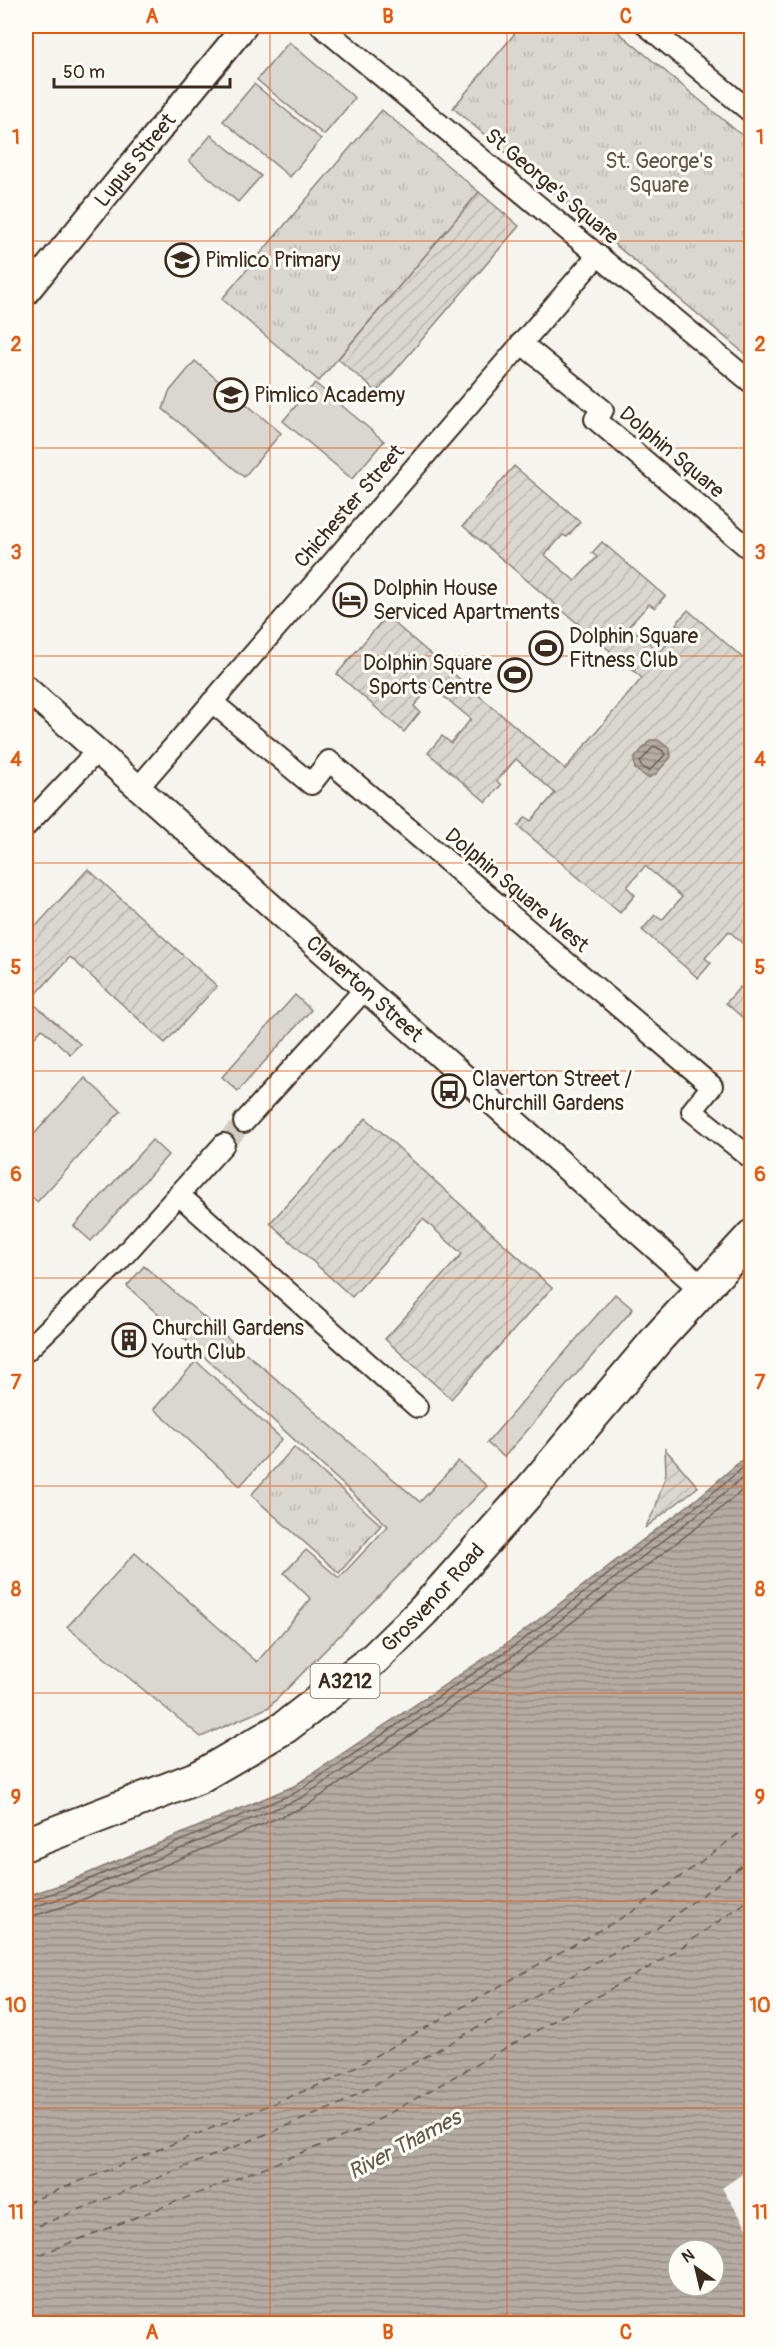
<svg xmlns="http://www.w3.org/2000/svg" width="777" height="2349" viewBox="0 0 777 2349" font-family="Pangolin,sans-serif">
  <defs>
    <pattern id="park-tufts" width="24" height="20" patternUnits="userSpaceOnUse" patternTransform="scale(1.5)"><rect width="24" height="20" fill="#dad6d0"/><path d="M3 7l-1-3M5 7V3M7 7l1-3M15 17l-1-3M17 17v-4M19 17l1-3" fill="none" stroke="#bcb8b2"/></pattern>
    <pattern id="garden-furrows" width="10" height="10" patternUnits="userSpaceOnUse" patternTransform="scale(1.5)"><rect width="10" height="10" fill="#dad6d0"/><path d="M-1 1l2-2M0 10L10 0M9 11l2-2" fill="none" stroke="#bcb8b2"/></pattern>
    <pattern id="water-rules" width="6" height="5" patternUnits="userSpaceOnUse" patternTransform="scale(1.5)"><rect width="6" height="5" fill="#b4aca4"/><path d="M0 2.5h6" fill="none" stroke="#948c85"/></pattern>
  </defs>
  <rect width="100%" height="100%" fill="#f5f4ee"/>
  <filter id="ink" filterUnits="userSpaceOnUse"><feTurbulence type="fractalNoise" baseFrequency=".0167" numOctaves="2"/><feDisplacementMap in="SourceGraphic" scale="12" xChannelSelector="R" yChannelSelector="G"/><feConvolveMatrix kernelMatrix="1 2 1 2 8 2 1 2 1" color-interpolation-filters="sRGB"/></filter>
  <g filter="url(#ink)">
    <g fill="#dad6d0" stroke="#8a8077" stroke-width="1.5">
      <polygon points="289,42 355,98 324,135 257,80"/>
      <polygon points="254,84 321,139 290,177 223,121"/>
      <polygon points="211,135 261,176 238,202 189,161"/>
      <polygon points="195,361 281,433 244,477 163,409 169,392"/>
      <polygon points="315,383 384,441 352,479 283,421"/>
      <polygon points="295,995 311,1010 238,1091 222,1077"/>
      <polygon points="35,1005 80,1044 70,1054 42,1029 26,1047 26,1016"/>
      <polygon points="85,1078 121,1111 37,1202 26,1191 26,1143"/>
      <polygon points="152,1140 168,1155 91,1241 74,1226"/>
      <polygon points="144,1266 420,1502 458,1461 487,1486 269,1707 201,1737 67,1627 135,1553 257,1662 311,1599 284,1573 306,1550 339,1578 388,1526 127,1286"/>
      <polygon points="615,1294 633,1309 504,1457 487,1443"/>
      <polygon points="196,1361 282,1439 240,1486 154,1409"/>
    </g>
    <g fill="url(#park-tufts)" stroke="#8a8077" stroke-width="1.5">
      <polygon points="521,26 611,26 751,143 751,359 453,108"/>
      <polygon points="382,110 479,192 319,381 222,299"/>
      <polygon points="294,1447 381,1525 339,1573 251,1495"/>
    </g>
    <g fill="url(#garden-furrows)" stroke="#8a8077" stroke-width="1.5">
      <polygon points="479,192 519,226 377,392 338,359"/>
      <polygon points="514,466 580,522 567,537 563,535 545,555 575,581 597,557 592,553 602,542 665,596 655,608 649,604 629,626 660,652 681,628 676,624 688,610 751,665 751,951 729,931 705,958 711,963 698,978 642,930 655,915 662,920 682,897 645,866 627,887 635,895 620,913 518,826 526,817 531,821 555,793 516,759 497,781 501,785 486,802 428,753 442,736 451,743 471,719 431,686 414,706 420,712 404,732 337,674 386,616 565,769 642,678 463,526"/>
      <polygon points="88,869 217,986 165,1043 70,957 26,1005 26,937"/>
      <polygon points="751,983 751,1025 726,1003 740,987 745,991"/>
      <polygon points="366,1118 552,1288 451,1399 385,1339 462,1254 423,1219 352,1297 270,1223"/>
      <polygon points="665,1449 698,1487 645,1528 655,1509 666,1474"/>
    </g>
    <g fill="url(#water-rules)" stroke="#84786e" stroke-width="1.5" fill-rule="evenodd">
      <polygon points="650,740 658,740 670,749 671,757 655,775 648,778 635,769 634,759"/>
      <path d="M751,1452V2323H26V1896L63,1884L294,1786L516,1637L699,1497ZM678,2250H714V2286H678Z"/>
    </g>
    <polygon fill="#f5f4ee" points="751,2168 751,2234 722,2188"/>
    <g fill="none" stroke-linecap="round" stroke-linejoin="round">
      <g stroke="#6b5e54" stroke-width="1.5">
        <polygon points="654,746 663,751 665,755 649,771 641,766 640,762"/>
        <polyline points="26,1902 66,1889 297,1792 520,1642 703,1501 752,1460"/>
        <polyline points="26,1909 69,1896 301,1798 524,1648 707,1507 752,1470"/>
        <polyline points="26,1918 72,1904 306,1806 529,1655 713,1515 752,1482"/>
      </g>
      <g stroke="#65584d" stroke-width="1.5" stroke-dasharray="8 6" stroke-linecap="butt">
        <polyline points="26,2203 334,2079 632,1912 752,1824"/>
        <polyline points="26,2231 336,2106 656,1929 752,1858"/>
        <polyline points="26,2260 358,2131 669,1956 752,1898"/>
      </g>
      <polyline stroke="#d0ccc4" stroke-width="20" stroke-dasharray="20 10" stroke-linecap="butt" points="224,1144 244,1122"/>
      <defs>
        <g id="minor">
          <polyline points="321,26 752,383"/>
          <polyline points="647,26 752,113"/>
          <polyline points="521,343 603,410 595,419 752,551"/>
          <polyline points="212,702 311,784 329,761 712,1086 692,1111 752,1159"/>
          <polyline points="137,789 598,255"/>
          <polyline points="26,826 97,751"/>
          <polyline points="244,1122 365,989"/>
          <polyline points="179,1195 417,1407"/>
          <polyline points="26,1351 117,1263 224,1144"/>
        </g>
        <g id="tertiary">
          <path id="s1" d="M26,293L245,26"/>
          <path id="s2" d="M26,688L704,1290"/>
        </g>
        <g id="trunk">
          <path id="s3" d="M26,1844L199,1777L285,1727L375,1658L423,1611L526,1495L659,1337L752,1236"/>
        </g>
      </defs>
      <use href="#minor" stroke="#3b2a1e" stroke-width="24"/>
      <use href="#tertiary" stroke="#3b2a1e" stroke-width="28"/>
      <use href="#trunk" stroke="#3b2a1e" stroke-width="36"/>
      <use href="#minor" stroke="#fdfcf7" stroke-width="20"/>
      <use href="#tertiary" stroke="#fdfcf7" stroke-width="24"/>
      <use href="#trunk" stroke="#fdfcf7" stroke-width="32"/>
    </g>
  </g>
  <path fill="none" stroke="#e8590c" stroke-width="1.5" stroke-opacity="0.55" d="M270,26V2324M507,26V2324M26,241H752M26,448H752M26,656H752M26,863H752M26,1071H752M26,1278H752M26,1486H752M26,1693H752M26,1901H752M26,2108H752"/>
  <defs>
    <symbol id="school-ring" viewBox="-11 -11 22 22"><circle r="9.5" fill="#fdfcf7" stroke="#3b2a1e" stroke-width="1.5"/><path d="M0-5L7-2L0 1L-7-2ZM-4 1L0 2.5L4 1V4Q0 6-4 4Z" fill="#3b2a1e"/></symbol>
    <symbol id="hotel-ring" viewBox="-11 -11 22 22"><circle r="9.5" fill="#fdfcf7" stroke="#3b2a1e" stroke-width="1.5"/><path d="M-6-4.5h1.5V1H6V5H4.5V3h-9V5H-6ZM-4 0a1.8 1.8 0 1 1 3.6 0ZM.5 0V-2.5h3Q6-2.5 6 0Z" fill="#3b2a1e"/></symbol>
    <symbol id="stadium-ring" viewBox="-11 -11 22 22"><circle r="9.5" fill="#fdfcf7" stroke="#3b2a1e" stroke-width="1.5"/><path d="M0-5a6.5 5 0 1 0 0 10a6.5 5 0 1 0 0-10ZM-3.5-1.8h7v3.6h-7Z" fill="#3b2a1e"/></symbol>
    <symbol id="bus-ring" viewBox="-11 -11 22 22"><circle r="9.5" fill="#fdfcf7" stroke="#3b2a1e" stroke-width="1.5"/><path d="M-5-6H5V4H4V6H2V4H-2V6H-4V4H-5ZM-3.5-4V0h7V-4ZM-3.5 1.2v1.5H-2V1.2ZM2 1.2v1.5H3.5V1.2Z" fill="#3b2a1e"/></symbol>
    <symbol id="building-ring" viewBox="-11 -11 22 22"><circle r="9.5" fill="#fdfcf7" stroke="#3b2a1e" stroke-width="1.5"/><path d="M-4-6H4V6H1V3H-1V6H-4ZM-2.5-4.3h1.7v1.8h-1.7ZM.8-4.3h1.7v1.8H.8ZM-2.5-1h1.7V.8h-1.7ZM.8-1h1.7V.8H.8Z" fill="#3b2a1e"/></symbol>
  </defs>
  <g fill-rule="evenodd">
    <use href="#school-ring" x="163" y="241" width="38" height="38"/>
    <use href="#school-ring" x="212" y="376" width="38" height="38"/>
    <use href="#hotel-ring" x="331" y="581" width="38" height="38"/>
    <use href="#stadium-ring" x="527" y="629" width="38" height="38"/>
    <use href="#stadium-ring" x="496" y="656" width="38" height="38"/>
    <use href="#bus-ring" x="430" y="1072" width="38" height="38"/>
    <use href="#building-ring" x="110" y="1321" width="38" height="38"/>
  </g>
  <g text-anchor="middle" stroke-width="6" stroke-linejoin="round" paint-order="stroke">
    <rect fill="#fdfcf7" stroke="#75695f" stroke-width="1.5" x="310.5" y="1664" width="69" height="34" rx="4.5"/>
    <g font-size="20" font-weight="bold" fill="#3b2a1e">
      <text x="345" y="1688">A3212</text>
    </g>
    <g font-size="21" fill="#3b2a1e" stroke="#fdfcf7">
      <text dy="7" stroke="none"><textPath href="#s1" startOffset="172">Lupus Street</textPath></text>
      <text transform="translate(552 186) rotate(40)" y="7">St George's Square</text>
      <text transform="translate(672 452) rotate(40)" y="7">Dolphin Square</text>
      <text transform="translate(349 506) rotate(-49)" y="7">Chichester Street</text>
      <text transform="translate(517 890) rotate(40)" y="7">Dolphin Square West</text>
      <text dy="7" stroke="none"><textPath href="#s2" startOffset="453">Claverton Street</textPath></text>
      <text dy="7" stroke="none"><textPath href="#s3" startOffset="482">Grosvenor Road</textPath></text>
    </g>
    <g font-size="21" fill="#63554a" stroke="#fdfcf7">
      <text x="659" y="168">St. George's<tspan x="659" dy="24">Square</tspan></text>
    </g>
    <g font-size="21" fill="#3b2a1e" stroke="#fdfcf7" text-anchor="start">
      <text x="205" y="267">Pimlico Primary</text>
      <text x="254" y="402">Pimlico Academy</text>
      <text x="373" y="595">Dolphin House<tspan x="373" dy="24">Serviced Apartments</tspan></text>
      <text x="569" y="643">Dolphin Square<tspan x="569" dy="24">Fitness Club</tspan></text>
      <text x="492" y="670" text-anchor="end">Dolphin Square<tspan x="492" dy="24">Sports Centre</tspan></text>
      <text x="472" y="1086">Claverton Street /<tspan x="472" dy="24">Churchill Gardens</tspan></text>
      <text x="152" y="1335">Churchill Gardens<tspan x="152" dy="24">Youth Club</tspan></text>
    </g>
    <g font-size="22" font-style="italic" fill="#65584d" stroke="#fdfcf7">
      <text transform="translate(404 2144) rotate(-28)" y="8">River Thames</text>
    </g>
  </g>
  <rect width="777" height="2349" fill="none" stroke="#fdfcf7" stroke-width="66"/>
  <g transform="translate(696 2268) rotate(326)"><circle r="28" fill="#fdfcf7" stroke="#afa8a0" stroke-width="1.5"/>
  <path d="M0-4.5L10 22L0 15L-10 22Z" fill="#3b2a1e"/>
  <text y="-9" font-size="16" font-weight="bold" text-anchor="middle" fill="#3b2a1e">N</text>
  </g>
  <path d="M54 78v9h176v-9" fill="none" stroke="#3b2a1e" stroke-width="3"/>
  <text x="63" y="78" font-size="18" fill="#3b2a1e" stroke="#fdfcf7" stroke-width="4.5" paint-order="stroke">50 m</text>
  <rect x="33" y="33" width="711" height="2283" fill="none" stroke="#e8590c" stroke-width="2"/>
  <g font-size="20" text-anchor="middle" font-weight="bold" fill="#e8590c">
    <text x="152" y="23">A</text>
    <text x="388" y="23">B</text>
    <text x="626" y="23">C</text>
    <text x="16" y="144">1</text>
    <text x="760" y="144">1</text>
    <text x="16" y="351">2</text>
    <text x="760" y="351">2</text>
    <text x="16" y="559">3</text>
    <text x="760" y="559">3</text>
    <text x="16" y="766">4</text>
    <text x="760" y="766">4</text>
    <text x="16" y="974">5</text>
    <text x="760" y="974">5</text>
    <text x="16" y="1181">6</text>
    <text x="760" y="1181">6</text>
    <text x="16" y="1389">7</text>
    <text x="760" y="1389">7</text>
    <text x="16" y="1596">8</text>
    <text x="760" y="1596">8</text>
    <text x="16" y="1804">9</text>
    <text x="760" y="1804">9</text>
    <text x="16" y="2012">10</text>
    <text x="760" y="2012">10</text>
    <text x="16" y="2219">11</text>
    <text x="760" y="2219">11</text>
    <text x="152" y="2339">A</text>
    <text x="388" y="2339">B</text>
    <text x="626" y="2339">C</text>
  </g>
</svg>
